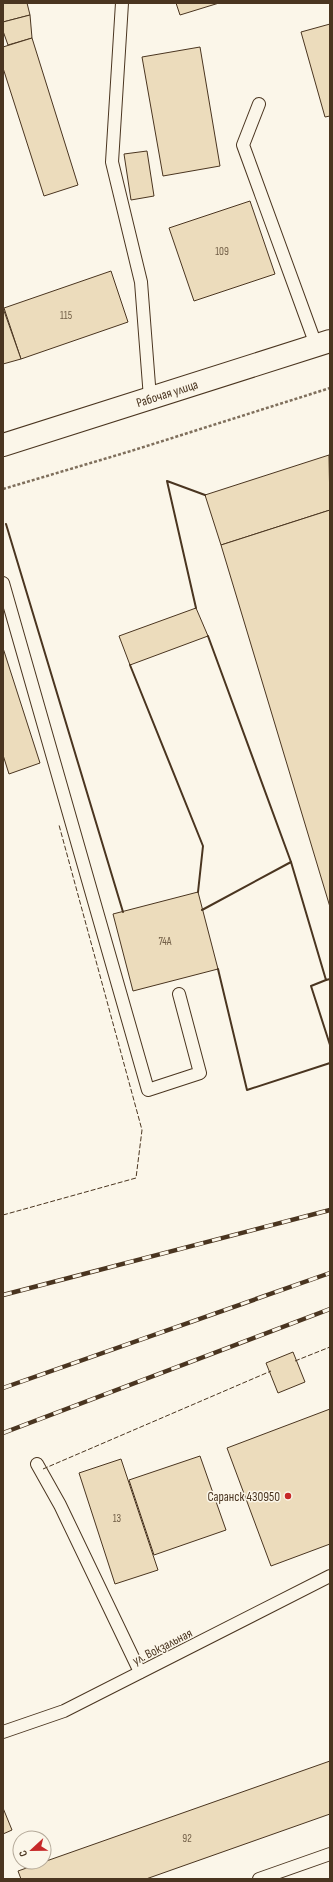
<svg xmlns="http://www.w3.org/2000/svg" width="333" height="1882" viewBox="0 0 333 1882" font-family="'Sofia Sans Condensed',sans-serif">
  <rect width="100%" height="100%" fill="#fbf6e9"/>
  <g fill="#ecdcbc" stroke="#4a3520">
    <polygon points="3,3 27,3 30,15 3,22"/>
    <polygon points="176,3 219,3 180,15"/>
    <polygon points="30,15 32,38 8,45 3,31 3,22"/>
    <polygon points="330,24 330,116 325,117 301,32"/>
    <polygon points="32,38 78,185 44,196 3,68 3,47"/>
    <polygon points="200,47 220,166 163,176 142,57"/>
    <polygon points="147,151 154,196 131,200 124,154"/>
    <polygon points="250,201 275,274 194,301 169,228"/>
    <polygon points="111,271 128,322 21,359 4,308"/>
    <polygon points="3,308 21,359 3,364"/>
    <polygon points="329,455 330,510 221,545 205,495"/>
    <polygon points="330,510 330,907 221,545"/>
    <polygon points="196,608 208,636 130,665 119,636"/>
    <polygon points="3,648 40,763 9,774 3,755"/>
    <polygon points="198,892 218,969 133,991 113,914"/>
    <polygon points="293,1352 305,1382 278,1393 266,1363"/>
    <polygon points="330,1409 330,1544 271,1566 227,1448"/>
    <polygon points="200,1456 226,1530 154,1555 129,1480"/>
    <polygon points="121,1459 158,1570 115,1584 79,1473"/>
    <polygon points="330,1761 330,1814 146,1879 21,1879 18,1871"/>
    <polygon points="3,1808 12,1830 3,1834"/>
  </g>
  <g fill="none" stroke-linecap="round" stroke-linejoin="round">
    <defs>
      <g id="lane">
        <polyline points="122,3 112,162 141,282 150,398"/>
        <polyline points="259,104 243,145 316,345"/>
        <polyline points="3,583 148,1090 200,1073 179,994"/>
        <polyline points="37,1464 60,1505 140,1672"/>
        <polyline points="3,1732 64,1711 330,1576"/>
        <polyline points="259,1879 330,1854"/>
      </g>
      <g id="secondary">
        <path id="s1" d="M3,445L330,341"/>
      </g>
    </defs>
    <use href="#lane" stroke="#4a3520" stroke-width="14"/>
    <use href="#secondary" stroke="#4a3520" stroke-width="24"/>
    <polyline stroke="#7f6f5c" stroke-width="2.5" stroke-dasharray="3 2" stroke-linecap="butt" points="3,489 131,451 330,388"/>
    <use href="#lane" stroke="#fbf6e9" stroke-width="12"/>
    <use href="#secondary" stroke="#fbf6e9" stroke-width="22"/>
    <defs>
      <g id="rail">
        <polyline points="3,1295 330,1210"/>
        <polyline points="3,1388 330,1273"/>
        <polyline points="3,1433 330,1309"/>
      </g>
    </defs>
    <use href="#rail" stroke="#4a3520" stroke-width="4.5"/>
    <use href="#rail" stroke="#fbf6e9" stroke-width="3" stroke-dasharray="9" stroke-linecap="butt"/>
    <g stroke="#4a3520" stroke-width="1" stroke-dasharray="5 2" stroke-linecap="butt">
      <polyline points="3,1215 136,1178 142,1130 59,825"/>
      <polyline points="295,1361 330,1347"/>
      <polyline points="43,1469 271,1371"/>
    </g>
    <g stroke="#4a3520" stroke-width="2">
      <polyline points="6,524 123,912"/>
      <polyline points="196,608 167,481 205,495"/>
      <polyline points="208,636 291,862"/>
      <polyline points="130,665 203,846 198,892"/>
      <polyline points="202,910 291,862 326,980 330,979"/>
      <polyline points="218,969 247,1090 330,1063"/>
      <polyline points="326,980 311,986 330,1045"/>
    </g>
  </g>
  <circle fill="#c62828" stroke="#fbf6e9" stroke-width="1.5" cx="288" cy="1496" r="4"/>
  <g text-anchor="middle" stroke-width="3" stroke-linejoin="round" paint-order="stroke">
    <g font-size="11" fill="#725f47">
      <text x="222" y="255">109</text>
      <text x="66" y="319">115</text>
      <text x="165" y="945">74А</text>
      <text x="117" y="1522">13</text>
      <text x="187" y="1842">92</text>
    </g>
    <g font-size="13" fill="#4a3520" stroke="#fbf6e9">
      <text dy="5" stroke="none"><textPath href="#s1" startOffset="172">Рабочая улица</textPath></text>
      <text transform="translate(162 1646) rotate(-27)" y="5">ул. Вокзальная</text>
    </g>
    <g font-size="13" fill="#4a3520" stroke="#fbf6e9" text-anchor="end">
      <text x="280" y="1501">Саранск 430950</text>
    </g>
  </g>
  <rect width="333" height="1882" fill="none" stroke="#4a3520" stroke-width="8"/>
  <g transform="translate(32 1850) rotate(248)"><circle r="19" fill="#fbf6e9" stroke="#b4a999"/>
  <path d="M0-3L7 15L0 10L-7 15Z" fill="#c62828"/>
  <text y="-6" font-size="11" font-weight="bold" text-anchor="middle" fill="#4a3520">С</text>
  </g>
</svg>
